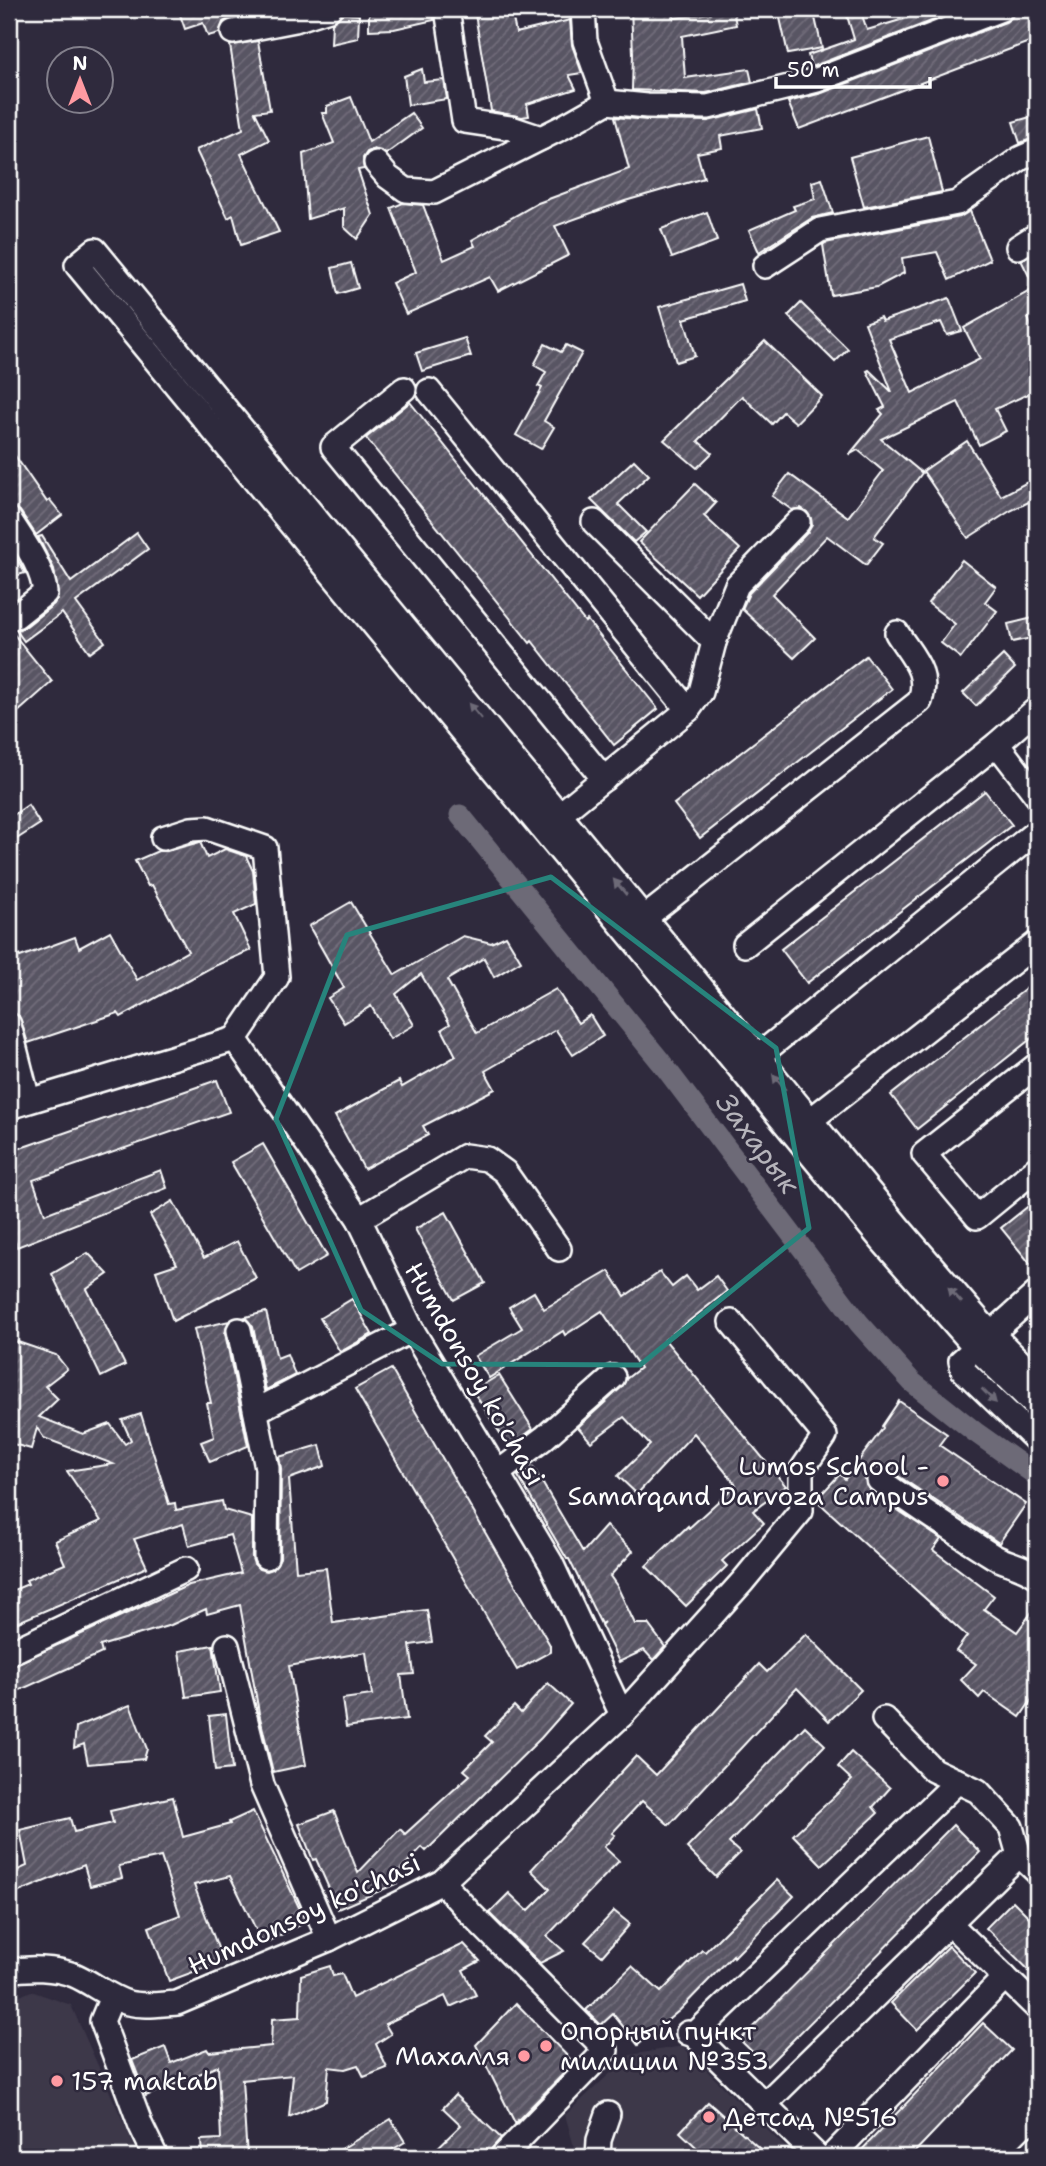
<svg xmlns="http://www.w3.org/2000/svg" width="1046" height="2166" viewBox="0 0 1046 2166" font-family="'Shantell Sans',sans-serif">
  <defs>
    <pattern id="building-hatch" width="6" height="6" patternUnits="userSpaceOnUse" patternTransform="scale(1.75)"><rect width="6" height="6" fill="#595564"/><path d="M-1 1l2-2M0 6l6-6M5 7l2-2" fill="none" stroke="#726e7b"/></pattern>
  </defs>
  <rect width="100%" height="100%" fill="#2f2a3d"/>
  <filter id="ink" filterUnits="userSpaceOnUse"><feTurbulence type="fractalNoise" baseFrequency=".0143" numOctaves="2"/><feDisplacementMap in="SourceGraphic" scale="14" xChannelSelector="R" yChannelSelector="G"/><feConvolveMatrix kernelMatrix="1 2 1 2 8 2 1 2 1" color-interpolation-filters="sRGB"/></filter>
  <g filter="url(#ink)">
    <g fill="#3c3749">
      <polygon points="31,1991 71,2005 139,2157 9,2157 9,2001"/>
      <polygon points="682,2046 795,2157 577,2157 565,2115 630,2055"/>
    </g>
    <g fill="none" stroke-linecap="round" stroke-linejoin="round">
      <polyline stroke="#6d6a77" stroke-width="21" points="460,815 661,1062 859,1323 912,1382 975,1432 1037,1476"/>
    </g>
    <g fill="url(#building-hatch)" stroke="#fff" stroke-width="2">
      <polygon points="178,9 279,9 230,18 223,22 219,33 208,36 203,23 185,29"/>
      <polygon points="369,9 433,9 434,20 394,29 369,30"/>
      <polygon points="504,9 511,9 516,33 570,20 572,45 582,73 569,75 576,89 527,104 529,116 522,117 491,111 475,14"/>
      <polygon points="631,9 673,9 674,18 711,13 710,9 733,9 736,25 682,36 685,78 749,69 752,82 706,93 632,90 633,53"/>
      <polygon points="778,9 813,9 822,48 788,54"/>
      <polygon points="845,9 860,9 867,30 907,18 904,9 963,9 811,67 808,55 854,39"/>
      <polygon points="1015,9 1037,9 1037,39 799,129 788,102 822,93 1006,22 1012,17"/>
      <polygon points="342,14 359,15 358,38 331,44 332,23"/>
      <polygon points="258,41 270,110 255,112 269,140 241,154 279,232 241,245 233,215 228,218 196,150 243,129 230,45"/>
      <polygon points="422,69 424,82 444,80 447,99 408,105 404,76"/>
      <polygon points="351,97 369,142 411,113 422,128 386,154 374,149 367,152 363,158 364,169 358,170 373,215 357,239 344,227 344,208 308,219 303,154 334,143 322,113 327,113 327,106"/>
      <polygon points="758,109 762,128 720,136 722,148 697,153 704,178 625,201 555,226 569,255 498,291 490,277 406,314 392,283 416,272 391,208 403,203 423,205 444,260 475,246 472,240 538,203 629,169 615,117 647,120 708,121"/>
      <polygon points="1037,115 1037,137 1020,143 1013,122"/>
      <polygon points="928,136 942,192 864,207 850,157"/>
      <polygon points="822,179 833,213 812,218 759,252 749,230 795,210 793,206 815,199 812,182"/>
      <polygon points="970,211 990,260 949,280 937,252 902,258 904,273 877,287 831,295 823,245 825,243 960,217"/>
      <polygon points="707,212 717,241 672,258 661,229"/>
      <polygon points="1037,251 1037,314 1028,318 1037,340 1037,390 995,409 1006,431 979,445 958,402 881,439 922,473 874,537 883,543 866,565 827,536 772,594 815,638 794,658 742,609 749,593 808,532 812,525 811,518 807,512 801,508 792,510 772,496 789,474 848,517 883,471 858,450 849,455 883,414 879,410 885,407 867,371 869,370 892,392 865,323 880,317 882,321 949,298 962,331 947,335 941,322 889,339 912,393 980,359 964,328 1035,288 1021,260"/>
      <polygon points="351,263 358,288 338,294 332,268"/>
      <polygon points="740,284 745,301 684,319 695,356 676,362 659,307"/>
      <polygon points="801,303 848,349 835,362 788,316"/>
      <polygon points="465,338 471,356 422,371 416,353"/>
      <polygon points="765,341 822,396 796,423 783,412 772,424 742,396 698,441 712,453 697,468 664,440"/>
      <polygon points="545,344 561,352 566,345 582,353 544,421 554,427 541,449 516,435 542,388 538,386 546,372 534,365"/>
      <polygon points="410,402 585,622 587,620 658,709 614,745 532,641 530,643 366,438"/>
      <polygon points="967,441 1001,496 1037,477 1037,498 1010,511 968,538 923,471"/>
      <polygon points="9,447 47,502 50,500 62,515 36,535 20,511 9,505"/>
      <polygon points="634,460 649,475 618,504 646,532 634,542 591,500"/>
      <polygon points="695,484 716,503 704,516 740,549 697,595 639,542"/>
      <polygon points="137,533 148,549 76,602 105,642 90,653 62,613 24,641 16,630 25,627 54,604 58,597 54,569 38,537 42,536 71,582"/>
      <polygon points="9,546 25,573 9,578"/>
      <polygon points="962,560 996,587 985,602 997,611 961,658 941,643 955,624 928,603"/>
      <polygon points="1037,617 1037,637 1012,642 1008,624"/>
      <polygon points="9,632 12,632 52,682 9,720"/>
      <polygon points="1003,655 1015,668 976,706 963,693"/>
      <polygon points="866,656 892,689 700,838 674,804"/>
      <polygon points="985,791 1012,825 807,983 781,949"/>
      <polygon points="28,805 40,824 9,844 9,818"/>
      <polygon points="200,842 207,858 225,849 246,856 253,871 256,904 234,914 251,950 210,968 121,1017 118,1013 28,1043 19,1016 9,1011 9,942 20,957 75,937 79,948 110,931 137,980 188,951 152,885 148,886 135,861 158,851 167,851"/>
      <polygon points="351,902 395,975 463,936 491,943 506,936 521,961 494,977 484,958 447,980 477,1033 556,989 578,1023 590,1015 603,1036 573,1055 556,1030 485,1071 495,1089 423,1126 428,1135 364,1169 335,1116 399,1081 402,1087 456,1056 442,1029 450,1024 421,974 396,994 414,1025 390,1039 371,1006 344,1023 328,998 344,988 309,926"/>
      <polygon points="1037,980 1037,1034 917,1129 891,1095"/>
      <polygon points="217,1080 229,1112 33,1180 45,1214 161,1170 167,1188 17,1247 9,1224 9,1152"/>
      <polygon points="263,1144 327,1256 296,1274 231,1162"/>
      <polygon points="1037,1199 1037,1272 1001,1228"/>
      <polygon points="173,1201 204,1258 237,1241 256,1278 173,1321 156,1271 177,1264 150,1215"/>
      <polygon points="446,1212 485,1283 454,1300 415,1229"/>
      <polygon points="88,1253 108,1274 87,1289 125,1365 101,1377 52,1274"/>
      <polygon points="609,1271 625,1296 660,1272 672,1287 686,1276 697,1290 716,1276 727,1291 665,1340 786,1486 753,1511 764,1523 722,1561 727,1566 686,1606 646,1566 688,1526 689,1528 736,1485 694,1433 637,1494 618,1476 650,1445 624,1417 591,1442 578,1427 622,1387 626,1379 640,1368 602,1311 565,1335 563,1331 489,1378 475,1356 522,1328 509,1307 534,1292 544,1309"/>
      <polygon points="352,1299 372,1334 340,1352 320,1318"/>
      <polygon points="266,1312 277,1358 287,1354 295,1375 266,1390 253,1327 245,1317"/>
      <polygon points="229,1321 225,1333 248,1446 210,1462 201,1442 214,1437 207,1403 211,1403 194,1329"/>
      <polygon points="9,1339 56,1355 67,1369 45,1386 58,1399 39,1417 83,1434 110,1424 125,1444 131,1440 122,1420 141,1414 169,1504 175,1503 176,1510 222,1501 224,1510 252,1518 252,1558 254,1564 259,1569 267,1571 273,1569 280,1558 281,1468 279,1457 320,1445 325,1466 289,1479 296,1571 326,1568 333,1623 427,1610 432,1642 410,1645 414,1674 401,1675 407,1719 346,1727 342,1699 372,1695 366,1652 289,1666 306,1765 273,1772 259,1713 240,1605 207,1614 206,1609 171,1625 100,1646 102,1653 9,1695 9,1667 189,1585 241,1573 230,1535 189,1546 183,1524 134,1539 147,1567 9,1626 9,1592 28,1584 26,1580 65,1564 55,1541 101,1521 67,1471 113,1464 44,1438 37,1428 31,1449 9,1443"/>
      <polygon points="391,1369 550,1645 550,1652 517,1670 355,1389"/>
      <polygon points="499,1375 533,1429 509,1447 473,1391"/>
      <polygon points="899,1401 947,1434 939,1445 1026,1504 999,1543 886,1468 879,1466 872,1468 865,1478 866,1485 871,1492 941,1539 933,1550 994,1596 984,1609 1017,1632 1037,1605 1037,1692 1020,1717 984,1692 979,1698 961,1680 976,1664 956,1651 967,1636 816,1500 840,1474 845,1479 883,1428 882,1426"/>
      <polygon points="533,1467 583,1552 606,1526 633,1551 610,1576 617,1586 635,1624 648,1624 665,1647 653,1660 644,1650 619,1662 601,1625 604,1622 601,1624 569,1559 567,1559 518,1476"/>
      <polygon points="806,1634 861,1690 829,1721 797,1688 669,1825 642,1801 612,1833 615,1835 604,1847 619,1861 547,1936 564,1951 540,1963 489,1913 509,1893 528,1911 550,1889 531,1870 636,1756 656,1775 759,1664 767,1672"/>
      <polygon points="213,1645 220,1692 186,1697 179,1651"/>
      <polygon points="548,1683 571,1704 541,1738 426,1851 422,1847 395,1876 398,1883 338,1909 316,1859 313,1860 299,1824 334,1811 358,1873 400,1829 405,1834 470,1775 464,1770 492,1742 485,1736 514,1706 521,1713"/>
      <polygon points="130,1705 147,1749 144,1759 88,1764 84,1744 74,1748 76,1727"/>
      <polygon points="226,1714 232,1769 215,1771 209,1716"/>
      <polygon points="805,1726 825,1745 729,1843 740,1853 716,1877 687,1848"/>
      <polygon points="851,1752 890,1788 873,1807 878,1813 822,1865 793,1835 852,1780 838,1767"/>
      <polygon points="173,1797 183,1837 230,1824 229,1822 253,1811 306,1922 263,1944 230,1876 194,1885 223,1961 169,1981 149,1927 180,1915 161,1857 119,1866 122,1878 90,1886 84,1865 9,1896 9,1874 27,1866 20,1830 70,1818 74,1832 113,1823 110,1811"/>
      <polygon points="953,1825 980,1852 767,2066 740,2040"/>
      <polygon points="777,1880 794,1896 734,1957 733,1955 680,2010 638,2045 613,2014 601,2025 586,2010 632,1966 661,1992 702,1950 705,1952"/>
      <polygon points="1013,1901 1037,1925 1037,1978 986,1928"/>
      <polygon points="614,1911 630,1924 602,1956 585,1942"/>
      <polygon points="464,1944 480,1961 463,1970 476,1995 450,2007 445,1996 385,2024 391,2034 376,2044 387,2068 364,2077 358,2065 345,2069 329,2067 326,2101 289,2117 293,2075 242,2080 247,2157 202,2157 201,2140 221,2139 218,2066 146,2096 132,2060 165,2047 171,2063 207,2049 209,2052 271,2046 272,2019 300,2017 301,1975 330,1966 333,1976 342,1974 352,1998"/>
      <polygon points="949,1946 975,1973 917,2030 891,2003"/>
      <polygon points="516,2003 574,2063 515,2123 476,2045"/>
      <polygon points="983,2023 1012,2050 910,2157 855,2157"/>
      <polygon points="455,2095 501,2138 492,2148 488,2157 428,2157 461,2125 443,2108"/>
      <polygon points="708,2102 769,2157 707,2157 680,2132"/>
      <polygon points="391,2119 405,2142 380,2157 328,2157"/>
    </g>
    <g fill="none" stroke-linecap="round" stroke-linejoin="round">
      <defs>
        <g id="minor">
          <polyline points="447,9 464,121 511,128 541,138"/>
          <polyline points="583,9 585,41 607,102"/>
          <polyline points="233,32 295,20 329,9"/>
          <polyline points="376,163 388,177 406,190 434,192 563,127 607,102 647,106 708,107 817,80 1001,9"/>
          <polyline points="1018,247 1037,235"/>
          <polyline points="765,266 820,230 957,203 1021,158 1037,151"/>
          <polyline points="404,389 333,447 604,779"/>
          <polyline points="429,391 688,710"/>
          <path d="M9,519C23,541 43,567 45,593L16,616L9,618"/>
          <polyline points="714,642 737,585 798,522"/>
          <polyline points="997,744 1037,796"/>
          <polyline points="548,824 688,710 701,692 714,642 594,522"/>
          <polyline points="163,838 191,829 207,828 265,848 277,977 235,1039"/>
          <path d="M633,927L920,701C930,672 912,657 897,633"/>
          <polyline points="745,945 997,744 1037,709"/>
          <polyline points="9,1025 28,1100"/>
          <polyline points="235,1039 359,1219 412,1330 551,1563 622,1715"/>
          <polyline points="747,1065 1037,831"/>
          <polyline points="1037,1065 924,1154 977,1217 1037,1168"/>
          <polyline points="9,1107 235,1039"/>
          <polyline points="799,1129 1037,943"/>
          <polyline points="359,1219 465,1156 487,1159 505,1172 559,1249"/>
          <polyline points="1037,1293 961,1361 963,1370 1037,1441"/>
          <polyline points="239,1330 267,1468 266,1557"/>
          <polyline points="1037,1379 981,1323 900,1229 95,250 77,265 883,1242 976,1348 1037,1407"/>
          <polyline points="256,1411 412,1330"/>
          <polyline points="498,1473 544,1438 613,1377"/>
          <path d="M879,1480C917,1506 954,1532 993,1556C1007,1564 1022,1565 1037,1576"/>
          <polyline points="227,1646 262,1785 329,1939"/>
          <polyline points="9,1653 186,1569"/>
          <polyline points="884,1719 933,1770 978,1791 1011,1827 1019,1855 1037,1872"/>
          <polyline points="442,1882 470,1913 606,2050 502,2157"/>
          <polyline points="949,1923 1037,2008"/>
          <path d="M9,1971C29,1967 55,1968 74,1975C93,1983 108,1997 128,2003C144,2007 161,2004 177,2003L329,1939L442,1882L622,1715L743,1581L801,1511V1471L825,1436L731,1322"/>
          <polyline points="112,1997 102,2021 141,2126 156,2157"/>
          <polyline points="688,2033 694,2035 818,2157"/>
          <polyline points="694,2035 958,1781"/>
          <polyline points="764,2105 1019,1855"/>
          <polyline points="598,2157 599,2140 608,2114"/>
          <polyline points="831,2157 1005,1977"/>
          <polyline points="1027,2157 1037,2147"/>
        </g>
      </defs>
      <use href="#minor" stroke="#fff" stroke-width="28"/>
      <use href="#minor" stroke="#2f2a3d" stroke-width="23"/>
    </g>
    <defs><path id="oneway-solid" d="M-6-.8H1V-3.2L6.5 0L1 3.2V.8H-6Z" transform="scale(1.75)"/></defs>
    <g fill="#6d6a77">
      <use href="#oneway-solid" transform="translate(475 711) rotate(-130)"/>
      <use href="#oneway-solid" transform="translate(620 887) rotate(-130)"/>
      <use href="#oneway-solid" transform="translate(779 1082) rotate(-129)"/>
      <use href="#oneway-solid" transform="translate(955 1295) rotate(-132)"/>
      <use href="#oneway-solid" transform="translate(989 1396) rotate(45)"/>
    </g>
  </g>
  <path fill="none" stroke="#27847c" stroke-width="5" stroke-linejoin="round" d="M551,877L776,1048L809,1228L640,1365L442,1364L361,1310L276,1119L347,935Z"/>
  <g fill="#ff9aa2" stroke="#2f2a3d" stroke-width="2.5">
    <circle cx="943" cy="1481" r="7"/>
    <circle cx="546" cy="2046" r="7"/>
    <circle cx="524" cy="2056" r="7"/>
    <circle cx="57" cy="2081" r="7"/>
    <circle cx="709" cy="2117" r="7"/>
  </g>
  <g text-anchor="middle" stroke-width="5" stroke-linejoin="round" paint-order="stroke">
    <g font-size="26" fill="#fff" stroke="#2f2a3d">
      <text transform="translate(475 1374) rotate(60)" y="9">Humdonsoy ko'chasi</text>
      <text transform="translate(304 1914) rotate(-25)" y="9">Humdonsoy ko'chasi</text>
    </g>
    <g font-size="26" fill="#fff" stroke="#2f2a3d" text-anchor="start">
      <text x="929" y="1475" text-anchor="end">Lumos School -<tspan x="929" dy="30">Samarqand Darvoza Campus</tspan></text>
      <text x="560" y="2040">Опорный пункт<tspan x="560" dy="30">милиции №353</tspan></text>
      <text x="510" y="2065" text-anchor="end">Махалля</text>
      <text x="71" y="2090">157 maktab</text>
      <text x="723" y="2126">Детсад №516</text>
    </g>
    <g font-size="28" font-style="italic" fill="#b6b4bb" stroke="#2f2a3d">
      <text transform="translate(758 1143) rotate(53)" y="10">Захарык</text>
    </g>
  </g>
  <rect width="1046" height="2166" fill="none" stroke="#2f2a3d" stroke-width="35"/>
  <rect x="18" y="18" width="1011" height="2131" fill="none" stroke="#fff" stroke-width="2.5" filter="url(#ink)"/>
  <g transform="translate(80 80)"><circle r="33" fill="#2f2a3d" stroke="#827f8b" stroke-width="2"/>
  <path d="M0-5L12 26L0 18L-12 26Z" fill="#ff9aa2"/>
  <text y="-10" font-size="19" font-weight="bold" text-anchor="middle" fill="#ffffff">N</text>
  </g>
  <path d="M776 77v10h154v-10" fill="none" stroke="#ffffff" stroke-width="3.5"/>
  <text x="787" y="77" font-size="21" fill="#ffffff" stroke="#2f2a3d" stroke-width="5" paint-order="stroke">50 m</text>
</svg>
